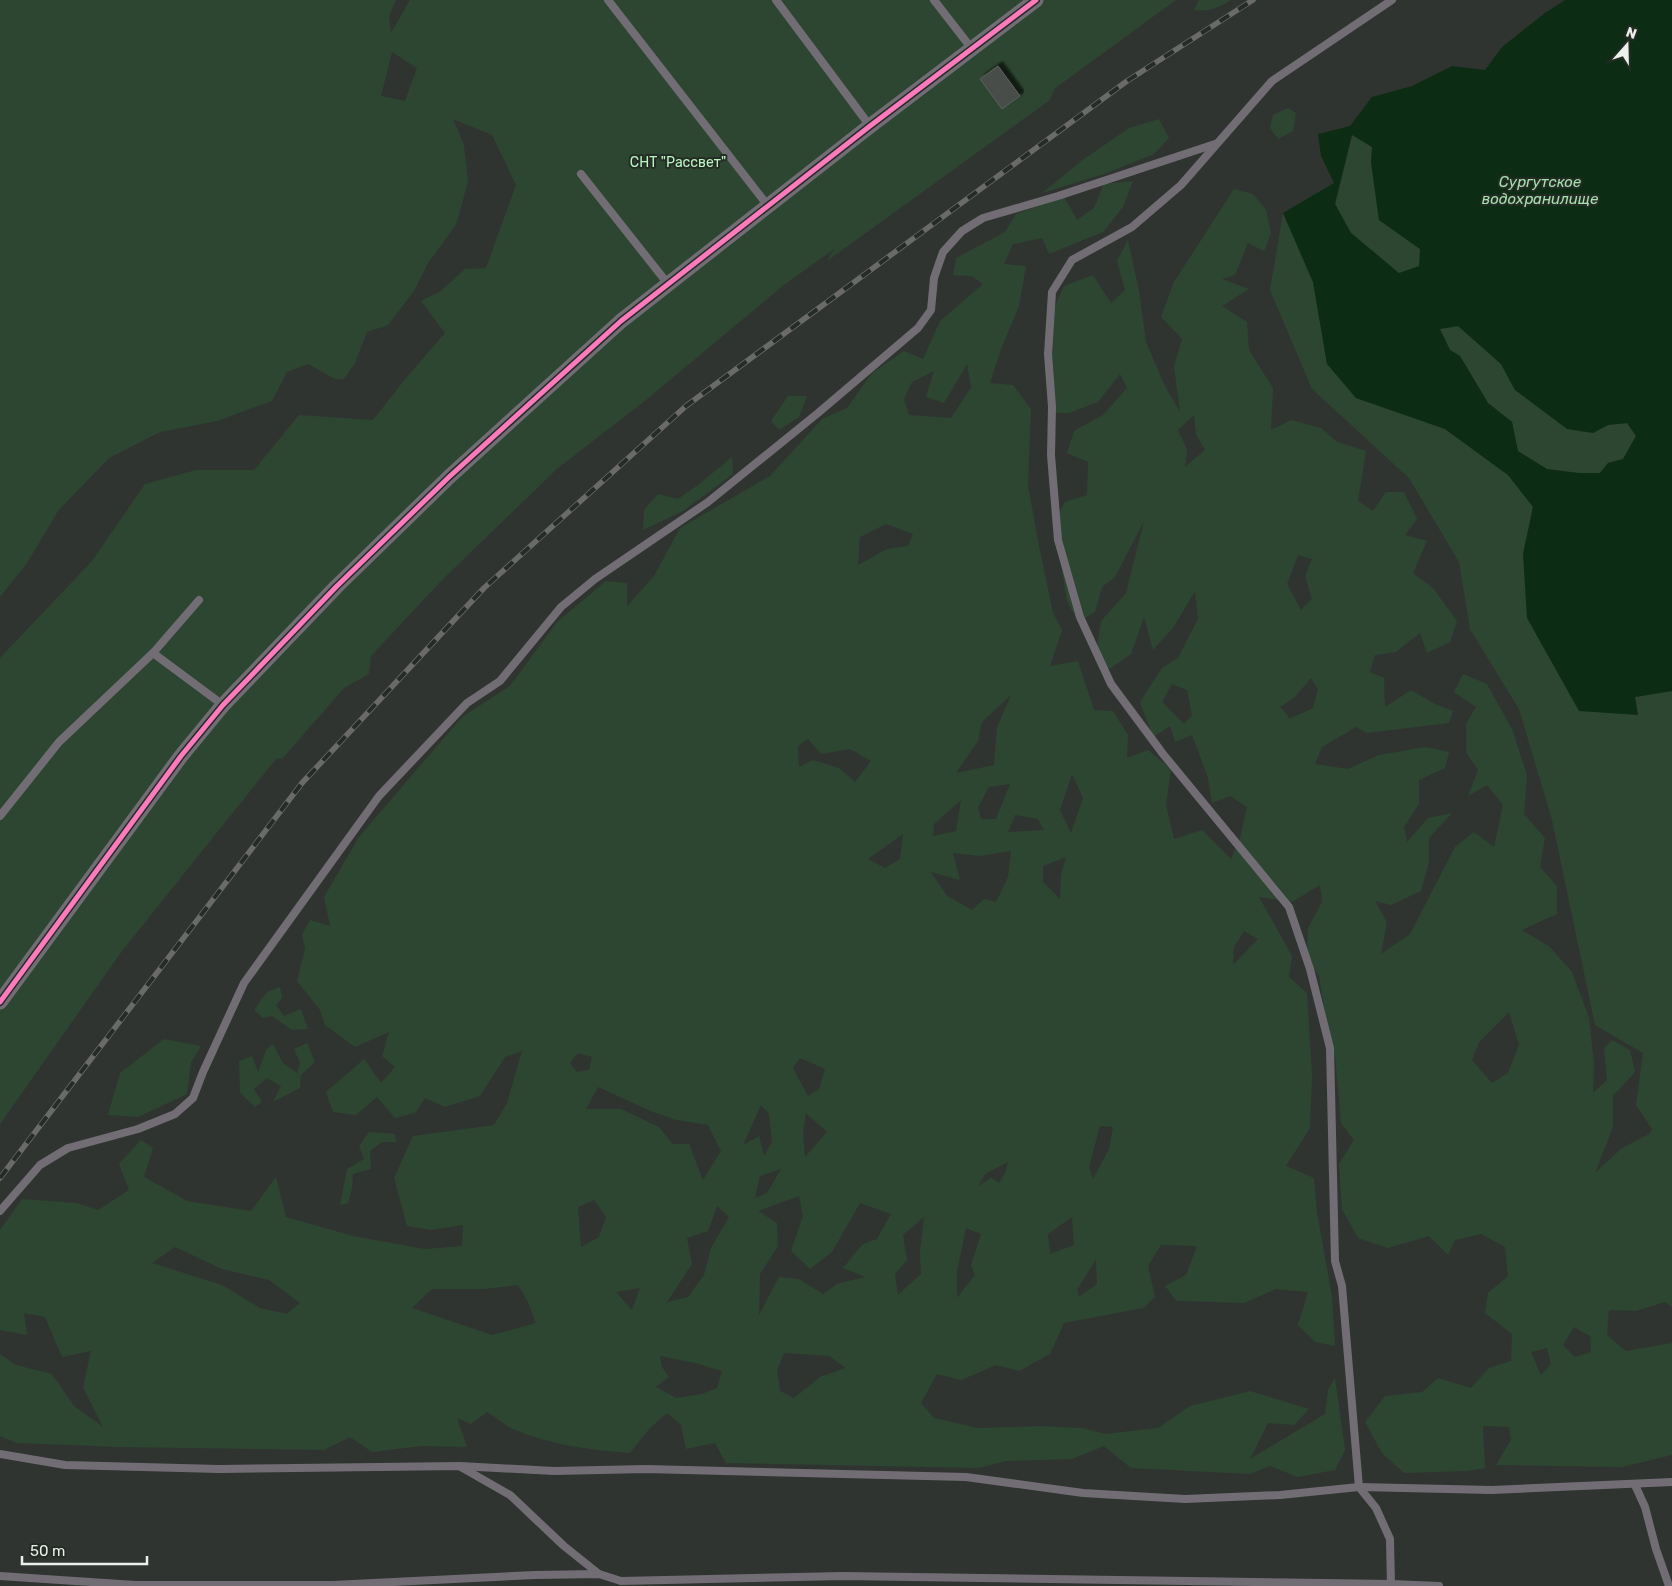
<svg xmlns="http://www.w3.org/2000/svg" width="1672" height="1586" viewBox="0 0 1672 1586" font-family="Rubik,sans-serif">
  <defs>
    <filter id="shadow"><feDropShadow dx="4.5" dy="-4.5" stdDeviation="1" flood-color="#0009"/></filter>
  </defs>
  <rect width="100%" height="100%" fill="#303430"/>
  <g fill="#2d4631" fill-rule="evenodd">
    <path d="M0,0H396L389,16L391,33L410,0H1176L1054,89L1050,100L827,261L834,249L784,285L646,400L558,468L443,579L371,656L369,674L344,688L282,759L277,758L275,760L122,951L0,1124V658L92,561L145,484L196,470H254L299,415L373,420L406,378L445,333L421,301L441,291L465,269L486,268L516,185L492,135L453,119L464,145L468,182L456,225L428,263L414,291L388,325L367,332L355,363L344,379H335L308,364L287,372L272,401L217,421L160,432L109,458L58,511L27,563L0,597ZM392,52L417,68L405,101L381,96Z"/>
    <path d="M1199,0H1231C1221,7 1205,13 1194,10Z"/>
    <polygon points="1288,108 1296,113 1293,131 1278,139 1270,128 1273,115"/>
    <polygon points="1159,119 1169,138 1154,154 1104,174 1042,193 1084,159 1129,128"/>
    <polygon points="1352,135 1372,147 1371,162 1379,220 1420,249 1420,266 1399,274 1351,233 1335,204"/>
    <path d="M1133,181L1123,207L1103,232L1049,254L1042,238L1013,244L1004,264L1026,266L1019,306L1001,349L990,383L1013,385L1031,409L1028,485L1038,541L1053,613L1062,630L1050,666L1078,661L1094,710L1113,711L1128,735L1127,758L1148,750L1171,769L1166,805L1174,839L1202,830L1231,859L1240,838L1247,807L1230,796L1212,803L1208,778L1192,735L1175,742L1170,726L1153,737L1140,702L1162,668L1178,658L1198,619L1195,591L1173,628L1153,650L1144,617L1131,654L1108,670L1095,661L1101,621L1126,593L1144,521L1115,577L1102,587L1095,612L1078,622L1067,601L1054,522L1065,502L1087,495L1088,462L1067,453L1074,431L1103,415L1127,388L1120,374L1098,402L1069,413H1053L1051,315L1064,286L1093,275L1111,303L1125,290L1117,261L1128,240L1139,291L1146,342L1165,386L1180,412L1174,366L1182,339L1161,317L1174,282L1234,189L1253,194L1266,210L1271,233L1264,251L1248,243L1235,275L1222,279L1249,289L1222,306L1247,322L1249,350L1273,388L1271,430L1291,420L1321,428L1337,442L1366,451L1358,501L1373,511L1386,492H1404L1417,519L1405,535L1427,541L1413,573L1433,588L1457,621L1450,642L1427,653L1420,633L1396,652L1375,655L1370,672L1384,678L1385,707L1411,690L1435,704L1453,711L1449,723L1367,733L1356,727L1322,747L1315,764L1348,769L1379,755L1425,747L1449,752L1445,768L1419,780V804L1404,827L1407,842L1428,818L1452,813L1429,838V862L1421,891L1391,905L1375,901L1387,922L1381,954L1410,934L1455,847L1474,832L1494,847L1503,805L1487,785L1468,796L1478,770L1466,752V724L1476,707L1454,692L1463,674L1487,684L1512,729L1527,775L1524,814L1545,838L1540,867L1557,886V914L1522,930L1550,947L1572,972L1589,1018L1594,1063L1593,1093L1607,1080L1604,1049L1612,1040L1630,1050L1635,1072L1613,1096V1127L1595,1173L1622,1148L1649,1134L1652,1129L1636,1105L1643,1053L1595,1025L1552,820L1519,709L1470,629L1459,562L1409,478L1312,389L1270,290L1283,213L1313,282L1327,364L1356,398L1445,429L1508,475L1533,507L1523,554L1638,715L1635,697L1672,691V1307L1665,1302L1636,1311L1609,1310L1607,1335L1626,1351L1672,1343V1455L1622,1467L1496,1465L1511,1440L1509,1427L1483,1426L1485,1468L1467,1471L1404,1473L1382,1453L1365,1422L1385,1396L1422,1392L1438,1378L1471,1388L1489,1368L1511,1361L1512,1334L1485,1313L1488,1293L1508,1276L1505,1247L1481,1234L1455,1240L1448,1255L1429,1236L1388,1248L1358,1238L1342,1209L1339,1164L1354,1140L1341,1123L1335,1056L1323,1037L1327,1025L1319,976L1307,959L1308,928L1322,902L1320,885L1292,902L1259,897L1292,956L1289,977L1307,993L1312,1075L1310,1128L1286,1166L1314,1178L1317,1212L1332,1297L1335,1346L1315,1342L1298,1325L1308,1292L1276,1289L1244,1303L1177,1301L1165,1286L1186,1275L1197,1246L1161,1245L1148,1266L1155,1297L1143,1308L1064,1323L1050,1354L1019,1371L996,1365L961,1380L937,1374L921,1403L934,1418L978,1428L1040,1426L1083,1428L1105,1434L1158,1428L1190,1406L1250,1391L1309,1409L1294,1425L1268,1423L1250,1459L1325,1414L1328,1390L1335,1378L1345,1450L1335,1470L1298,1477L1270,1466L1250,1474L1131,1468L1104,1446L1072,1459L1006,1461L979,1468L726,1463L715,1443L686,1449L681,1425L667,1413L649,1429L630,1453C590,1450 550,1445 513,1429C504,1425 496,1417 487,1412L471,1424L457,1418L467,1447L422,1446L372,1452L350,1437L324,1450L120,1447L17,1443L0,1436V1354L16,1365L52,1374L74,1406L103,1427L83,1387L91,1351L62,1357L45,1317L24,1313L27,1335L0,1330V1230L22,1199L76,1203L98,1210L129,1190L119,1164L141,1140L153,1148L144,1177L187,1201L251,1211L276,1177L286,1217L353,1236L425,1249L462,1246L463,1225L431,1230L407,1226L394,1178L413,1136L494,1125L507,1103L522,1051L505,1057L480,1096L445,1107L425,1098L415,1113L395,1118L377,1097L356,1115L333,1112L326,1092L364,1059L381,1083L395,1067L382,1056L389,1032L355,1047L325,1025L320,1010L297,981L305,949L302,935L310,920L330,926L324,897L359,837L462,717L510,686L557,622L606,581L627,583V606L654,576L680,528L770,476L822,419L847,408L872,373L904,351L923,359L940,321L983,284L971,276L953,275L956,258L1005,232L1016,214L1064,197L1077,220L1094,208L1104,184ZM967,364L971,387L951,418L909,415L904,399L912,382L934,371L926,397L944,403ZM1194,415L1196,434L1205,450L1185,467L1187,450L1178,430ZM886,524L913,534L908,546L887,549L858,565L860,537ZM1298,555L1312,559L1305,576L1312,599L1301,610L1287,584ZM1311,678L1318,689L1313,708L1289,719L1287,714L1280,707L1295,697ZM1172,684L1187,690L1192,715L1184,724L1162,702ZM1011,695L997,727L994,765L956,773L978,741L982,722ZM808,739L821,754L850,749L871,761L855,782L839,768L813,760L799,767L798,746ZM1072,774L1083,798L1071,833L1060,810ZM1010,784L996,819H981L978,807L989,787ZM961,800L956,831L933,836L934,824ZM1015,815L1038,819L1044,830L1008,832ZM903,834L900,859L885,868L868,859ZM1011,851L1008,877L996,902L984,899L972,910L947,896L931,872L960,880L953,853L980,856ZM1066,857L1061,875L1060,899L1043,882V866ZM1244,931L1258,939L1233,965L1234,947ZM1509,1012L1519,1045L1508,1073L1492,1083L1472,1060L1479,1042ZM578,1053L592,1057L589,1070L577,1072L570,1063ZM800,1058L825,1069L819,1089L808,1096L793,1068ZM598,1087L653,1112L677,1120L708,1125L721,1151L703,1180L689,1144H673L659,1127L621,1109H586ZM761,1105L769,1114L772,1142L764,1156L759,1136L743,1145ZM806,1113L827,1132L805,1157L803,1133ZM1100,1126L1113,1127L1109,1149L1093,1179L1089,1167ZM1008,1162L1005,1173L999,1183L991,1178L978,1186L985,1174ZM781,1169L767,1193L755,1198L760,1176ZM799,1196L803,1216L791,1251L810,1269L832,1252L860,1203L891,1214L877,1239L863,1244L843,1268L865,1277L837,1284L823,1294L799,1279L779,1277L759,1315L760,1274L778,1246L777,1223L758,1211ZM594,1200L606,1217L599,1237L581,1247L578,1207ZM717,1206L729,1217L711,1248L704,1275L688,1297L667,1302L692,1264L687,1238L708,1231ZM924,1217L920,1251L921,1274L898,1295L895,1274L907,1260L903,1235ZM1072,1217L1074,1245L1050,1254L1048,1234ZM966,1228L981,1234L971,1265L975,1275L957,1298V1271ZM175,1247L222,1269L269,1280L300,1303L287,1314L260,1308L222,1285L152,1263ZM1096,1259L1097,1284L1079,1297L1077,1290ZM518,1285L528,1302L536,1323L492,1335L412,1308L432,1289H484ZM640,1288L632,1310L616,1292ZM1574,1327L1590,1336L1591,1352L1575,1357L1563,1345ZM1547,1348L1551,1364L1541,1375L1531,1352ZM784,1353L829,1356L846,1368L820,1377L794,1398L780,1391L777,1370ZM660,1356L695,1363L722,1371L717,1388L702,1394L676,1398L656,1387L669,1377L662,1367Z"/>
    <polygon points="1458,326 1501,364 1515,390 1593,433 1608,425 1627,423 1636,436 1623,459 1608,463 1600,473 1578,473 1547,469 1517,451 1512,422 1488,403 1460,356 1450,350 1439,329"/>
    <polygon points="788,396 807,396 799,417 779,430 771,421"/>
    <polygon points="732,457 733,474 683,511 643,530 644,510 658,494 678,499 698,485"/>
    <polygon points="280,987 282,998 276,1005 284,1016 301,1009 308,1029 292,1030 272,1016 263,1018 254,1010 267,992"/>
    <polygon points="164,1039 201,1046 191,1062 187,1094 138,1117 108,1115 120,1073"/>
    <polygon points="307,1043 315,1062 301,1075 300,1088 273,1102 281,1086 267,1078 254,1089 262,1102 255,1107 240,1093 239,1061 252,1056 258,1072 266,1050 273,1044 283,1063 297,1073 300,1063 294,1049"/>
    <polygon points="369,1132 395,1134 396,1142 382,1142 370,1151 371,1169 353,1174 352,1188 348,1203 340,1205 347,1169 364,1159 359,1146"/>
  </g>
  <path fill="#0c2d14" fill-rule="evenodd" d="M1565,0H1672V691L1635,697L1638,715L1579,711L1527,618L1523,554L1533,507L1508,475L1445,429L1356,398L1327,364L1313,282L1283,213L1334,183L1321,156L1318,134L1350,126L1372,97L1412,86L1452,66L1485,70L1502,47L1545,13ZM1352,135L1372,147L1371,162L1379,220L1420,249L1419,266L1399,273L1351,233L1335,204ZM1458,326L1501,364L1515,390L1567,429L1593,433L1608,425L1627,423L1636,436L1623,459L1608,463L1600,473H1578L1547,469L1518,451L1512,422L1488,403L1460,356L1450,350L1440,329Z"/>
  <polygon fill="#4a4d4a" stroke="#5d605d" filter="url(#shadow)" points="998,66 1020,96 1002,109 980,79"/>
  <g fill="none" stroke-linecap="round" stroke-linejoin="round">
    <g stroke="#726d75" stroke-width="8">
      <polyline points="608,0 768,206"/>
      <polyline points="776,0 870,126"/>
      <polyline points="934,0 972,49"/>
      <polyline points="581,174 668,284"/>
      <polyline points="153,653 223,705"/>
      <polyline points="0,816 59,742 153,653 199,600"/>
      <polyline points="0,1211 40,1165 68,1148 138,1129 175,1114 193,1098 203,1072 244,983 379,796 467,703 500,681 561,607 595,579 708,502 818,413 918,328 931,310 934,278 943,252 962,231 983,218 1058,196 1215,144"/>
      <polyline points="0,1454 65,1465 219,1469 460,1466 554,1471 646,1469 966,1477 1083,1493 1185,1499 1280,1495 1359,1487 1492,1490 1672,1482"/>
      <polyline points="461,1467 510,1495 564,1546 599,1574"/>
      <polyline points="1635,1485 1645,1507 1656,1549 1669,1586"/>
      <polyline points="0,1576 135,1585 333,1585 535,1575 599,1574 621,1581 843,1576 1391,1584 1439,1586"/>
      <polyline points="1391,1586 1390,1539 1376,1508 1359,1487 1342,1286 1335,1261 1330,1048 1310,969 1289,907 1163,754 1111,684 1080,617 1058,540 1051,455 1052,407 1048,354 1052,292 1072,260 1132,227 1181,185 1272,81 1392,0"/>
    </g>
    <polyline stroke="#726d75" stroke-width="15" points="0,1002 181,756 223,705 336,587 449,477 621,321 870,126 1036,0"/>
    <defs>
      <polyline id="rail" points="0,1178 302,783 484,588 686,406 1127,81 1253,0"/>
    </defs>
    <use href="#rail" stroke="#6a6a6b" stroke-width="5.5"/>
    <use href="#rail" stroke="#252c25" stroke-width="4" stroke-dasharray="11" stroke-linecap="butt"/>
    <defs>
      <polyline id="cycleway" points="0,1002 181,756 223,705 336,587 449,477 621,321 870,126 1036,0"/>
    </defs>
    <use href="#cycleway" stroke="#252c25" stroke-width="8"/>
    <use href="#cycleway" stroke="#fd7abc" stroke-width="5"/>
  </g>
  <g text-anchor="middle" stroke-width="4" stroke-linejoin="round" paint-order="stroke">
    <g font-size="14" fill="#b8f5c0" stroke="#252c25">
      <text x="678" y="167">СНТ "Рассвет"</text>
    </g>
    <g font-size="15" font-style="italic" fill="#a5e1ad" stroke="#252c25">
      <text x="1540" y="187">Сургутское<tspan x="1540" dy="17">водохранилище</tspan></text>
    </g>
  </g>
  <g transform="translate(1627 45) rotate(20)" stroke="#252c25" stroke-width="4" paint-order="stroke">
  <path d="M0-4L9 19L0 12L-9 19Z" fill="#ebf0eb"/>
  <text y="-8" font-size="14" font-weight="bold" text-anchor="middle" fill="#ebf0eb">N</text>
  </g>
  <path d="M22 1556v8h125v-8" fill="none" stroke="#ebf0eb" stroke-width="2.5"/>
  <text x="30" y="1556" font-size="15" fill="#ebf0eb" stroke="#252c25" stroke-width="4" paint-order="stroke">50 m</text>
</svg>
